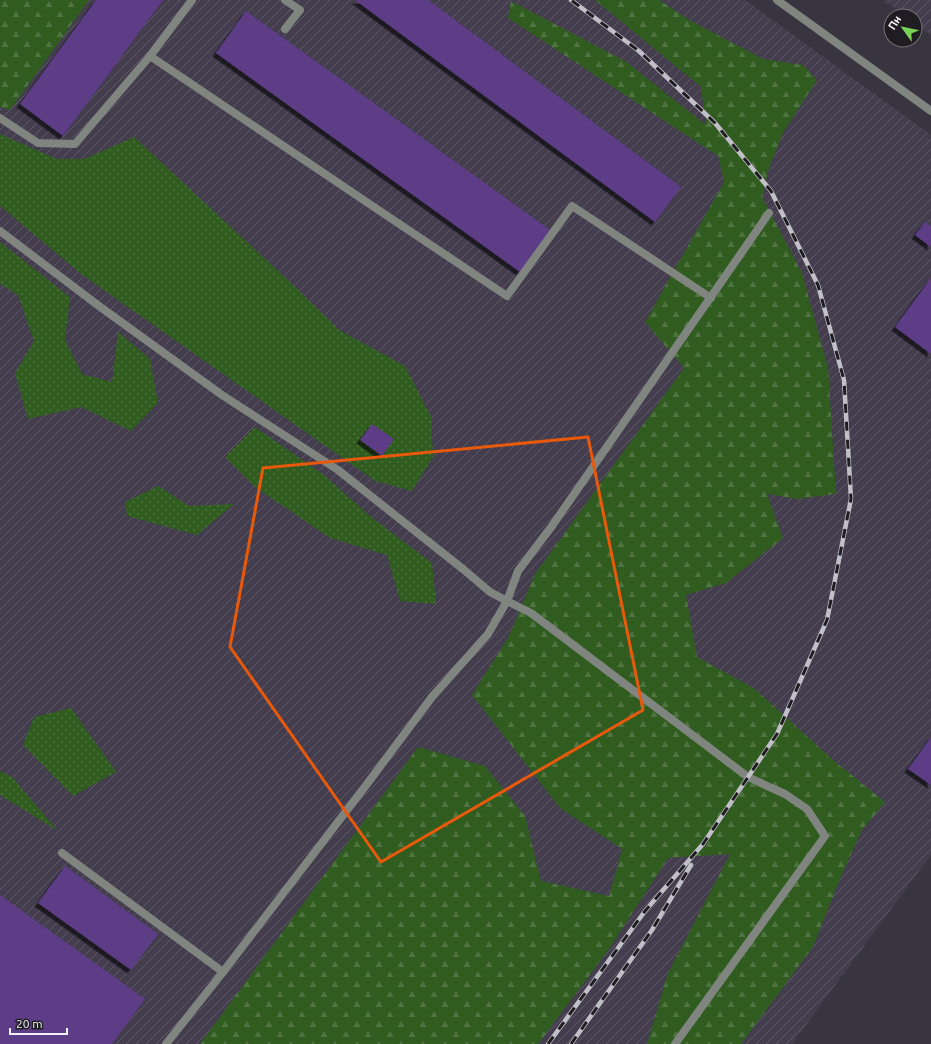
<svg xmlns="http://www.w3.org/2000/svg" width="931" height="1044" viewBox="0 0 931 1044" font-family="Ubuntu,sans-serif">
  <defs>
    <pattern id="industrial-furrows" width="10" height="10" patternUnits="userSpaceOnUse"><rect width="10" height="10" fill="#433d4e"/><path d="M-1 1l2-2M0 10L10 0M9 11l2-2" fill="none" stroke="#5f5a68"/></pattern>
    <pattern id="grass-dots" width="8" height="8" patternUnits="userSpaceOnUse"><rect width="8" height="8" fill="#315c20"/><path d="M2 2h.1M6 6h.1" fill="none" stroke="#4f7441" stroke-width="1.8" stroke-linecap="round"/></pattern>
    <pattern id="forest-firs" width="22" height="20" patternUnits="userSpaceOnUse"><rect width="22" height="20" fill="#315c20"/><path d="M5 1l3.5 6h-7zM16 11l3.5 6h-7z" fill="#4f7441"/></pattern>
    <filter id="shadow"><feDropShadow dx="-3.5" dy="3.5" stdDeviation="0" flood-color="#0009"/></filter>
  </defs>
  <rect width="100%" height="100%" fill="#383540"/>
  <g fill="url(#industrial-furrows)">
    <polygon points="0,0 745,0 931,135 931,855 792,1044 0,1044"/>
    <polygon points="883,0 931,0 931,35 915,23 915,16 905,16"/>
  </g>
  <g fill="url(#grass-dots)">
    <polygon points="0,134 57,159 84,159 134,137 290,282 339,330 405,366 431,417 433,457 412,491 375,481 81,274 0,206"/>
    <polygon points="0,242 70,297 65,340 82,374 112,382 118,332 150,359 158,403 131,431 81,407 28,419 15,373 34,341 18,295 0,284"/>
    <polygon points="255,427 324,475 371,517 432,563 436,604 400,601 387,555 330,538 255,487 225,457"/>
    <polygon points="158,486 189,506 234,504 197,535 127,516 125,502"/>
    <polygon points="71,708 116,772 73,796 23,745 34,717"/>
    <polygon points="0,771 12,777 58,831 0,795"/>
  </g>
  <g fill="url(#forest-firs)">
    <polygon points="0,0 89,0 10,110 0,107"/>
    <polygon points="595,0 659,0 691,21 763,59 803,65 817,80 783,133 769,168 762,197 802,273 828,368 836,494 797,499 767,494 783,538 726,583 686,595 697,657 755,689 833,760 885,802 862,830 839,881 813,947 741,1044 647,1044 668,973 730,854 668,858 607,952 538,1044 200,1044 418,747 485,766 525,816 541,881 609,896 622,849 560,808 472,695 508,638 535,574 684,368 645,322 724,182 718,156 508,18 511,1 625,61 706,125 701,87"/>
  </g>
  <g fill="#5b3c86" filter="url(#shadow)">
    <polygon points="96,0 163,0 63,136 20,104"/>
    <polygon points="355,0 428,0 681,187 655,222"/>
    <polygon points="246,11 550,230 520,272 216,53"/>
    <polygon points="925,222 931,226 931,247 915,235"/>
    <polygon points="931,278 931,354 895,327"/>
    <polygon points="372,424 394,439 382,456 360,440"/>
    <polygon points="931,737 931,785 908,769"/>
    <polygon points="65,866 158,934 131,970 38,903"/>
    <polygon points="0,895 145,999 112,1044 0,1044"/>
  </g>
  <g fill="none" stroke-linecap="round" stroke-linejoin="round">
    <g stroke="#818580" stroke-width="8">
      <polyline points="192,0 150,56 368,203 507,296 572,206 711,298"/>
      <polyline points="285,0 300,10 285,29"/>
      <polyline points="0,118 38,143 75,144 150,56"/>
      <polyline points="0,231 99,306 222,395 338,470 463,569 490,592 507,601 531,613 748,777 765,785 785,794 807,809 825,836 675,1044"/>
      <polyline points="62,853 223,972"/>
      <polyline points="166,1044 223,972 367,784 432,697 488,634 507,601 518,571 552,526 769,213"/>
    </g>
    <polyline stroke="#818580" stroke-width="8" points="777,0 931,111"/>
    <defs>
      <g id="rail">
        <polyline points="548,1044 645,911 703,844 777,734 827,620 851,499 844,380 818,285 771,191 715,123 639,51 571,0"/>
        <polyline points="571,1044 652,930 691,865"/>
      </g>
    </defs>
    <use href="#rail" stroke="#c1bfc7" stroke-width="4.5"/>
    <use href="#rail" stroke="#1f1d22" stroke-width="3" stroke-dasharray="9" stroke-linecap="butt"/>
  </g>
  <path fill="none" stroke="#e8590c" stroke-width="3" stroke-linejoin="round" d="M588,437L643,710L381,862L230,647L263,468Z"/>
  <g transform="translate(903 28) rotate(303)"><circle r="19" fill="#1f1d22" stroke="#757378"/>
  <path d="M0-3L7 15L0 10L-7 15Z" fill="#79d157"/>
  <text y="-6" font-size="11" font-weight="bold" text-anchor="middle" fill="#f5f3fa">Пн</text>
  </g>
  <path d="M10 1028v6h57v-6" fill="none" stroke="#f5f3fa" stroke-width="2"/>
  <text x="16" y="1028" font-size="12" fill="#f5f3fa" stroke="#1f1d22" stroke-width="3" paint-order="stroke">20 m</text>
</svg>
